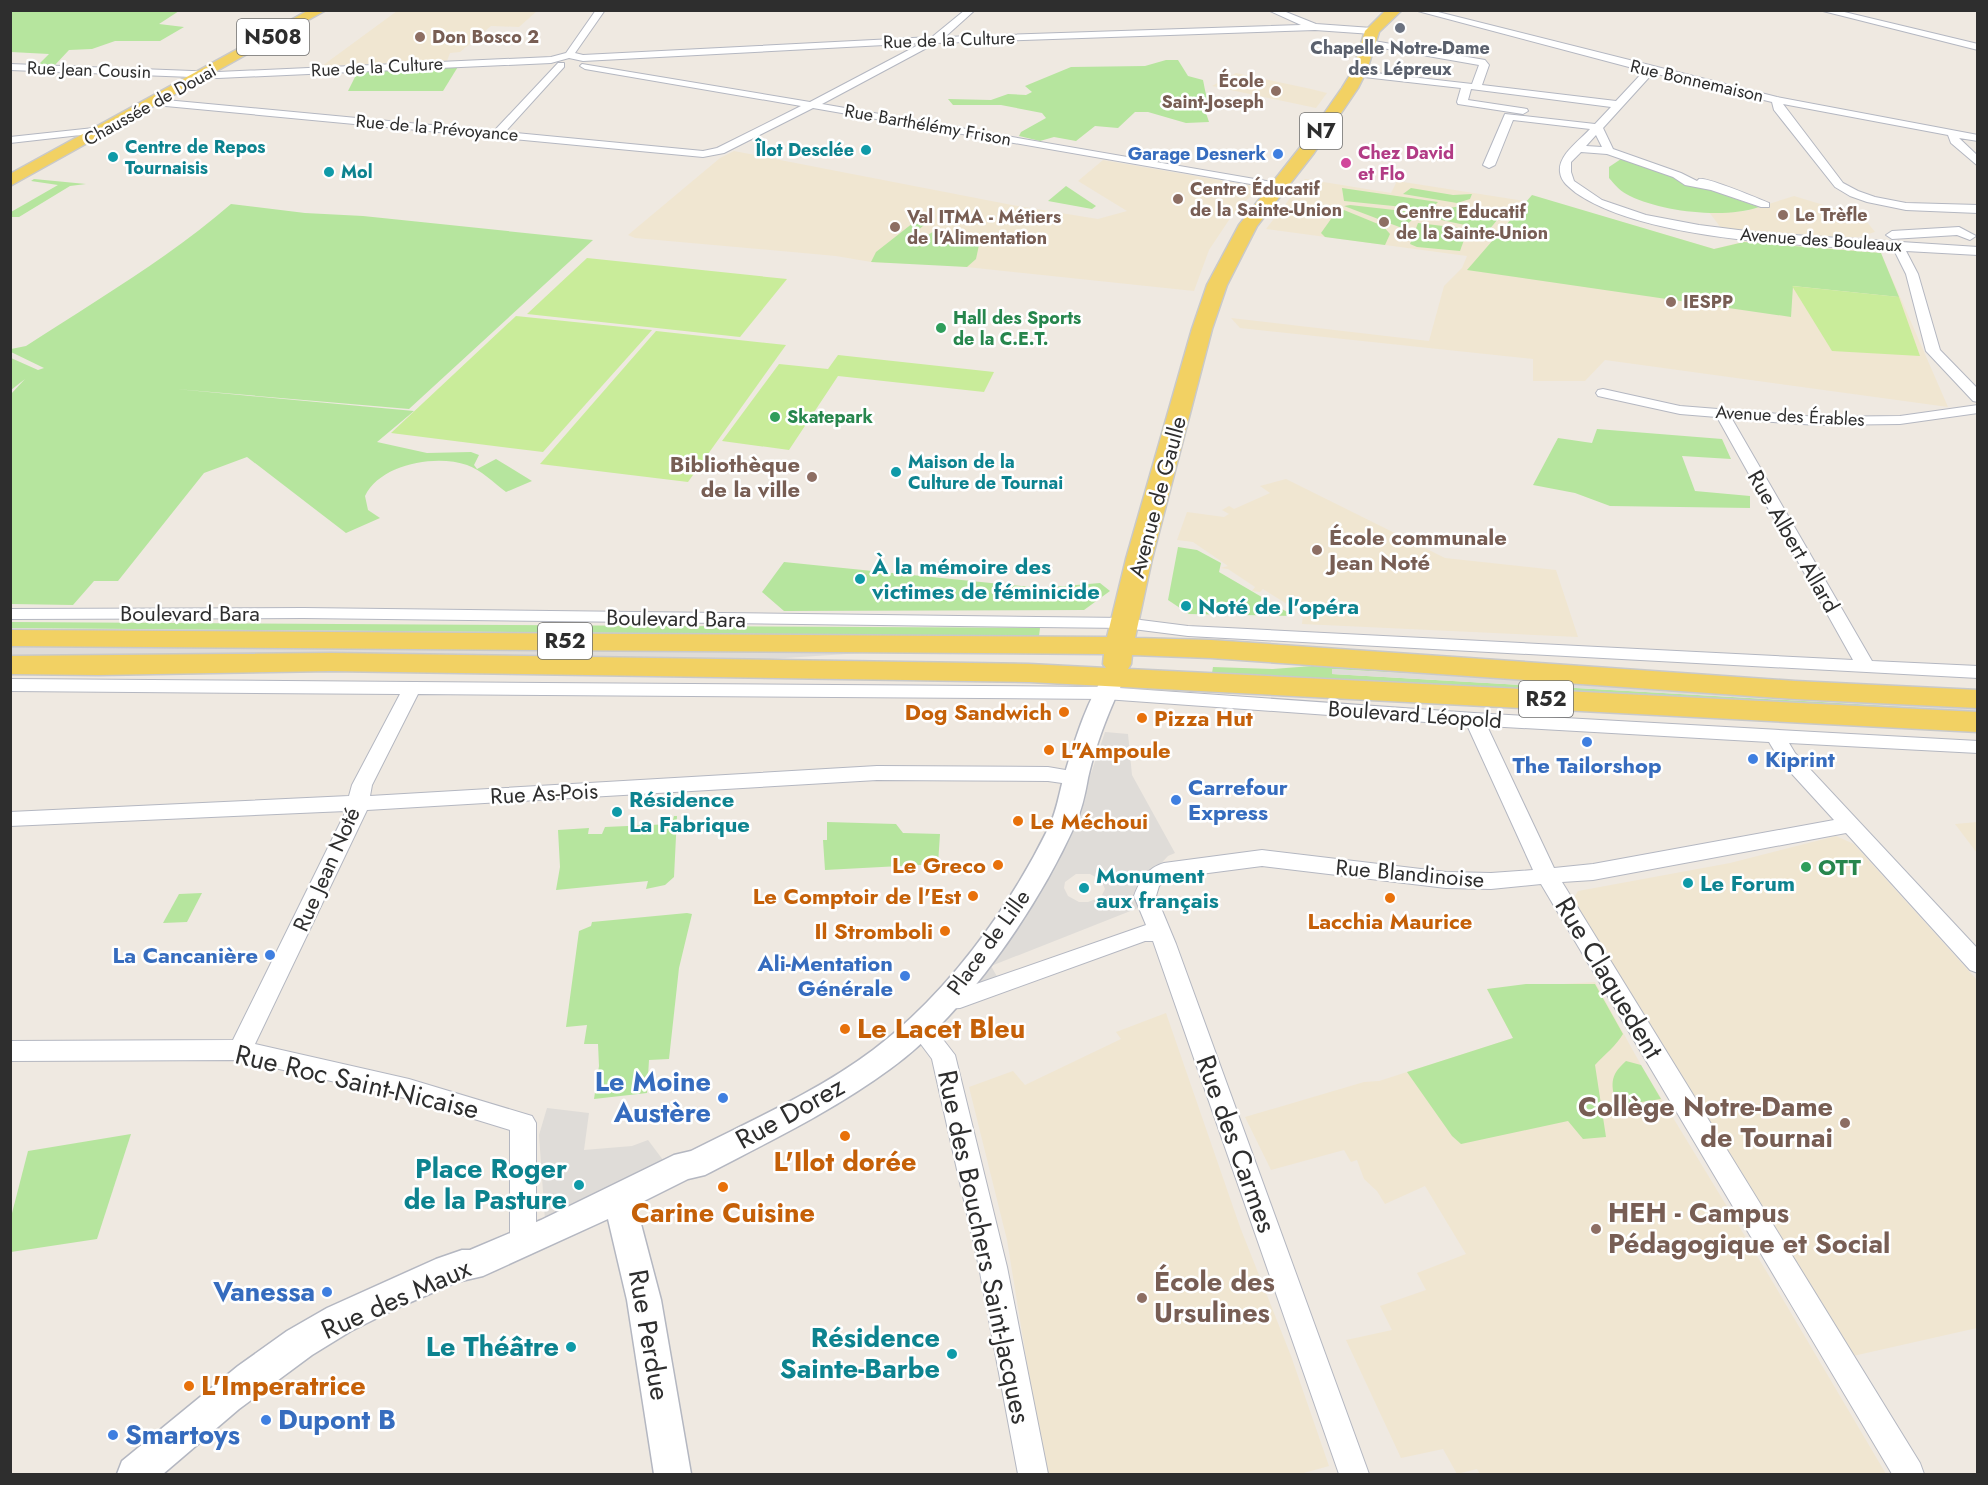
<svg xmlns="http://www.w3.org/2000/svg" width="1988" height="1485" viewBox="0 0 1988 1485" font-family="Jost,sans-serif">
  <rect width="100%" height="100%" fill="#efe9e1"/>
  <g fill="#f0e6d1">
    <polygon points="397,11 398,10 537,11 519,27 491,26 460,52 450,53 447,61 322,66"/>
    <polygon points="1236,73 1311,89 1327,93 1316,108 1212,86"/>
    <polygon points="734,151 1012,205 1098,219 1127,211 1078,181 1103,160 1259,187 1231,217 1209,250 1194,291 948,265 871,262 836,256 635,238 628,235 720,158"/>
    <polygon points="1305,179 1391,193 1397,181 1581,210 1714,249 1749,240 1881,253 1948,407 1605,360 1585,381 1533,381 1533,359 1240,328 1231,318 1429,341 1444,286 1462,268 1467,256 1266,229"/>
    <polygon points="1794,196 1863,217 1875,232 1858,237 1836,237 1721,228 1709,212 1746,211"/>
    <polygon points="1286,479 1445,558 1556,570 1578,637 1302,624 1303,614 1263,589 1260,592 1252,591 1255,587 1228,569 1220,568 1228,566 1193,542 1177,540 1187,512 1224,517 1229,514 1222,510 1229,506 1234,509 1270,493 1260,486"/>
    <polygon points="1977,822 1978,822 1977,853 1955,824"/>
    <polygon points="1836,836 1854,844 1977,980 1977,1328 1853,1356 1573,899 1578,891 1730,863"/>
    <polygon points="1595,982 1641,1065 1768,1274 1886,1474 1480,1474 1477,1469 1457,1474 1443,1449 1401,1458 1346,1340 1392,1330 1380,1306 1426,1290 1417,1273 1466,1254 1425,1186 1385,1204 1377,1191 1364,1179 1357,1160 1351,1162 1344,1150 1271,1170 1245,1117 1364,1082 1379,1081 1513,1038 1487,989"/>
    <polygon points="1166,1013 1240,1227 1291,1356 1329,1466 1300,1474 1045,1474 1007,1240 969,1087 1013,1071 1025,1085 1121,1039 1116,1032"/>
  </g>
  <g fill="#b6e59e">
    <polygon points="11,11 179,11 159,24 184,27 160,41 115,41 92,49 69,50 54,66 38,65 49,54 11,52"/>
    <path d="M1166,60H1178L1188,76L1203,80C1205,89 1206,102 1214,107L1205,110L1209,122L1186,123L1148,112H1135L1118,128L1095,126L1076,141L1054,137L1040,141L1019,136L1021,132L1046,118L1042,113L1001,105H953L948,99L991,100L1008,94L1026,95L1032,92L1025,86L1071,67L1145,66Z"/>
    <polygon points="459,65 443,91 348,91 359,69"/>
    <path d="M1621,159L1759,207C1725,219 1663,212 1630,196C1621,192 1615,185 1609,178V167Z"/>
    <polygon points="34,179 86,184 70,186 19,217 11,217 11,212 58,185 31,181"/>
    <polygon points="1066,186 1096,206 1092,209 1048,201"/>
    <polygon points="1342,188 1438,202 1432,208 1423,209 1344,201"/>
    <polygon points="1411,188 1453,195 1472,194 1470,199 1457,203 1403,194"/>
    <polygon points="1532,195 1714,249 1744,242 1881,253 1899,297 1793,286 1791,317 1467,270"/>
    <path d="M231,204L305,213L363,216L593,240L409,409L176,389L414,411L377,442L427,453L471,452L479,455L474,465L477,469L496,459L532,481L506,492C494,483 481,470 467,465C436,454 380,464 365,496L368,510L380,518L346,533L247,457L204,473L118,581H94L73,605L11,604V394L25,379L11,390V358L38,370L44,368L11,352V349L26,346C95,301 169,258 231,204Z"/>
    <polygon points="1350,205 1421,213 1402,228 1344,206"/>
    <polygon points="1461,206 1502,214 1484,236 1471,233 1471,229 1465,225 1432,218 1432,213 1438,210"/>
    <polygon points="1344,210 1383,226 1390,234 1385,245 1325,237 1321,233 1336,212"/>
    <polygon points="913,223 924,225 915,233 928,235 934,231 972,239 968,244 979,245 976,259 967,267 871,262 876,252"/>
    <polygon points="1418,223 1468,229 1460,251 1417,247 1410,244"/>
    <polygon points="1597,429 1722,439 1731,459 1682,456 1695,491 1750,496 1750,508 1610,506 1575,493 1533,485 1558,438 1592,443"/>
    <polygon points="1178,547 1197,550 1221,563 1219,572 1294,616 1189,614 1168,600"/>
    <polygon points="784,562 1041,588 1100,583 1110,591 1084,610 784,611 762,592"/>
    <polygon points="11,622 1040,628 1039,636 1016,636 11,628"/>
    <polygon points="1338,664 1977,705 1332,669 1332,674 1977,711 1977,717 1212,673 1213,667 1273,669"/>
    <polygon points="674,816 677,816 674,877 665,885 646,889 648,881 556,890 560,867 558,830 589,828 588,834 602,834 605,827 672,824"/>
    <polygon points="827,822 896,824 903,833 940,834 938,864 825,870 823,840 827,840"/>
    <polygon points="202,893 187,922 163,923 179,894"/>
    <polygon points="687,913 692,914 679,968 669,1059 649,1060 647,1093 594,1099 599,1066 598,1044 584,1044 587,1025 566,1027 579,931 591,926 592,922"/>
    <path d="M1526,984H1595L1623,1034C1616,1046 1605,1054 1595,1065L1606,1137L1583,1139L1568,1121L1461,1144L1452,1136L1407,1072L1513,1038L1487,989Z"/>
    <path d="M1626,1061L1641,1065L1661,1099L1616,1106C1612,1085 1608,1077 1626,1061Z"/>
    <polygon points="131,1134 97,1239 11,1252 11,1217 28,1151"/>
  </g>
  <g fill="#c9ec9a">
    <polygon points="587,258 787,279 740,337 527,314"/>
    <polygon points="1792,286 1899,297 1920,356 1832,351"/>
    <polygon points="516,316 652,330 543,452 391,433"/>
    <polygon points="656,331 786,345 688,482 540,464"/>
    <polygon points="838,355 994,372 984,392 838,376 789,450 722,441 779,364 828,369"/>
  </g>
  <g fill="#dfdcd8" fill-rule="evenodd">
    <polygon points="11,642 1059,653 862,653 739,661 11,659"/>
    <polygon points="1332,669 1977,705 1977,711 1332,674"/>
    <path d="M1105,732L1128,734L1132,775L1175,853L1168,856L1152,873L1137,897L1138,908L991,966L999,980L967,990L1078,812ZM1076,874H1090L1101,880L1105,889L1101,897L1088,902H1079L1068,896L1064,888L1065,882Z"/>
    <polygon points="547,1108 589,1113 584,1150 632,1146 648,1140 663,1160 545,1220 539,1135"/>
  </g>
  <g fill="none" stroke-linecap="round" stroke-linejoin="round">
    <defs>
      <g id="minor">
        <polygon points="596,10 605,10 575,53 583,55 932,37 965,10 975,10 945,37 1301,25 1268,10 1281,10 1316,24 1372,28 1377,31 1372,34 1315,30 936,43 822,104 1283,184 1285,186 1279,189 813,108 724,153 703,157 155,105 150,102 155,99 494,131 558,63 564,63 564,67 505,132 703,151 717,148 801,106 585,69 580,66 582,64 810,102 922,43 583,61 569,58 551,63 218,78 10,70 10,64 218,72 551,57 566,53"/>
        <path d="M1414,10H1430L1777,97L1978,135V141L1959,138L1978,156V166L1951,143L1948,135L1783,104L1843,183L1858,191L1875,197L1906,203L1978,205V213L1906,210L1867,202L1850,196L1835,187L1774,110L1772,102L1653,73L1603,128L1613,149L1681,173L1697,181L1699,179C1707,177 1757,198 1769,203V207H1761L1711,190L1685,185L1673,177L1607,154L1581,152L1571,162V172L1574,181L1602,200L1646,215L1699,225L1762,233L1978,247V255L1906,251L1918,274L1940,350L1978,389V402L1973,401L1926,351L1906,274L1894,250C1808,246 1645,241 1576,193C1569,187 1561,182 1560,172C1558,155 1579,141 1590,129L1513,120L1495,165L1489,168L1483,165L1505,114L1595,124L1611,107L1471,89L1468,100L1527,109L1528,111L1523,114L1458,104L1457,102L1461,88L1355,76L1353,74L1358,71L1472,84L1479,65L1365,45L1363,43L1368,40L1485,60L1489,65L1482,85L1616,101L1644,71ZM1596,135L1602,147L1586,146Z"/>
        <polygon points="1819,10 1836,10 1978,44 1978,50"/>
        <polygon points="103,127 108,130 107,132 10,143 10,137"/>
        <polygon points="1959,227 1976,236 1970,240 1957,235 1892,239 1886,235 1892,231"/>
        <polygon points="1603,389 1680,406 1817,417 1900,416 1978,405 1978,413 1900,424 1817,425 1732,419 1872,661 1978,666 1978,678 1188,636 1125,628 303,618 10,619 10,609 303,608 1125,618 1188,626 1853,660 1717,417 1680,414 1598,396 1596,393 1598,390"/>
        <path d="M10,679L1105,687L1474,713L1978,741V753L1789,743L1795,753L1978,949V973L1970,970L1846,833L1593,880L1562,882L1920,1463L1924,1474H1892L1541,884L1491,889L1446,888L1262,866L1170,878L1159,886L1156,896L1176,944L1369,1474H1339L1153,941H1145L960,1008L944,1009L936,1006L932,1000L936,994L959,990L1146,925L1134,896C1140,880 1147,868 1164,863L1262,850L1446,872L1491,873L1533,870L1467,725L1105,699L418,694L372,785L370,796L877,766L1048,767L1083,773L1086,778L1083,783L1076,785L1048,781L877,780L367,810L255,1044L409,1079L532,1116L536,1123V1244L532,1253L523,1256L514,1253L510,1244V1130L409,1099L240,1060L10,1061V1041L233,1040L346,811L10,826V812L349,796L352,785L400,694L10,691ZM1487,726L1769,742L1781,762L1834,820L1593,864L1554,868Z"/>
        <polygon points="920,1018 928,1020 955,1055 1007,1267 1048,1474 1018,1474 979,1267 932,1059 908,1027 912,1020"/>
      </g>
      <path id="tertiary" d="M1115,669L1123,671L1126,676C1111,704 1095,746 1088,778C1085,795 1082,809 1075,825C1037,909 964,1016 890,1069C833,1111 768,1142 705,1175L688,1179L636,1205L661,1300L691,1474H654L627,1300L608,1219L483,1276L457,1282L397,1308L351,1331L312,1355L239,1409L163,1474H117L122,1461L238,1366L287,1331L327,1308L436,1259L462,1250H470L541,1220L674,1155L691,1151C752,1120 817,1092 873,1050C946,995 1009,909 1049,827C1057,810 1059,794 1064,776C1075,740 1086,702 1107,671Z"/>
      <g id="primary">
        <polygon points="309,10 326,10 10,186 10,174"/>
        <polygon points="1386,10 1402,10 1379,32 1367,70 1358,88 1314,153 1257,226 1227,285 1212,329 1152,559 1135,638 1211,640 1795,681 1978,690 1978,708 1795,699 1211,658 1132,655 1131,664 1128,669 1978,712 1978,732 1029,682 331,671 98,675 10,674 10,656 331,653 1029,664 1106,668 1103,664 1104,654 10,646 10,630 1107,637 1126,559 1192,329 1207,285 1239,225 1302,145 1342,88 1353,70 1365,31"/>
      </g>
    </defs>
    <use href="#minor" stroke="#b4b7c1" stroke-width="2"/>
    <use href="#tertiary" stroke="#b4b7c1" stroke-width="3"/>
    <use href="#primary" stroke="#c9c9c9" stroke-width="3"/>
    <use href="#minor" fill="#fff" fill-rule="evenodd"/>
    <use href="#tertiary" fill="#fff" fill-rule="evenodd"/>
    <use href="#primary" fill="#f2d163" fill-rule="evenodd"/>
  </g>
  <circle fill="#6b7280" stroke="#fff" stroke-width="2" cx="1400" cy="28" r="6"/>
  <g fill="#8d6e63" stroke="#fff" stroke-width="2">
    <circle cx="420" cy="37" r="6"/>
    <circle cx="1276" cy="91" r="6"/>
    <circle cx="1178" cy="199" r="6"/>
    <circle cx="1783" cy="215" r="6"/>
    <circle cx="1384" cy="222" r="6"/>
    <circle cx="895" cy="227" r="6"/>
    <circle cx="1671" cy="302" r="6"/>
    <circle cx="812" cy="477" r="6"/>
    <circle cx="1317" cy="550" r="6"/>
    <circle cx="1845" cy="1123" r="6"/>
    <circle cx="1596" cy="1229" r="6"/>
    <circle cx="1142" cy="1298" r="6"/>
  </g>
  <g fill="#0f9aa8" stroke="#fff" stroke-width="2">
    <circle cx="866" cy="150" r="6"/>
    <circle cx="113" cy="157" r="6"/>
    <circle cx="329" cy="172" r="6"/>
    <circle cx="896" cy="472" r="6"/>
    <circle cx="860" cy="579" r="6"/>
    <circle cx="1186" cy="606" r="6"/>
    <circle cx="617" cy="812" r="6"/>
    <circle cx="1688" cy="883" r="6"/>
    <circle cx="1084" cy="888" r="6"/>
    <circle cx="579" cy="1185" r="6"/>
    <circle cx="571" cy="1347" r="6"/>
    <circle cx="952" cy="1354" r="6"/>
  </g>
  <g fill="#3f7fe0" stroke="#fff" stroke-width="2">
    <circle cx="1278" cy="154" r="6"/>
    <circle cx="1587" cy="742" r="6"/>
    <circle cx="1753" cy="759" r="6"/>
    <circle cx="1176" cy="800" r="6"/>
    <circle cx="270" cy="955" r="6"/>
    <circle cx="905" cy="976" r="6"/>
    <circle cx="723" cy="1098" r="6"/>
    <circle cx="327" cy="1292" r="6"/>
    <circle cx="266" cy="1420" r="6"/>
    <circle cx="113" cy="1435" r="6"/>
  </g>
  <circle fill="#d1479c" stroke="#fff" stroke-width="2" cx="1346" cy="163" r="6"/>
  <g fill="#2e9e5b" stroke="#fff" stroke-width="2">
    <circle cx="941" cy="328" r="6"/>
    <circle cx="775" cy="417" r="6"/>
    <circle cx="1806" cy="867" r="6"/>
  </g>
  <g fill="#e8710a" stroke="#fff" stroke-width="2">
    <circle cx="1064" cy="712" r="6"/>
    <circle cx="1142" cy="718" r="6"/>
    <circle cx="1049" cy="750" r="6"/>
    <circle cx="1018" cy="821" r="6"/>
    <circle cx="998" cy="865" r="6"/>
    <circle cx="973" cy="896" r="6"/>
    <circle cx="1390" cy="898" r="6"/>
    <circle cx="945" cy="931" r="6"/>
    <circle cx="845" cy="1029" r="6"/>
    <circle cx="845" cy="1136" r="6"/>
    <circle cx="723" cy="1187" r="6"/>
    <circle cx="189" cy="1386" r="6"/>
  </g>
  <g text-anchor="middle" stroke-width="5" stroke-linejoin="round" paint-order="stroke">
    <g font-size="18" font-weight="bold" fill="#785e54" stroke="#fff" text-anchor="start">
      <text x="432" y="43">Don Bosco 2</text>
      <text x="1264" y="87" text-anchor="end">École<tspan x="1264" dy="21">Saint-Joseph</tspan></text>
      <text x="1190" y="195">Centre Éducatif<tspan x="1190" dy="21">de la Sainte-Union</tspan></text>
      <text x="1396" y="218">Centre Educatif<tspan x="1396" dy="21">de la Sainte-Union</tspan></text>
      <text x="1795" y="221">Le Trèfle</text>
      <text x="907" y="223">Val ITMA - Métiers<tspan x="907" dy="21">de l'Alimentation</tspan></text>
      <text x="1683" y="308">IESPP</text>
    </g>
    <g font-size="18" fill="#2e2e2e" stroke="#fff">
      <text transform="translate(949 40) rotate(-2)" y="6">Rue de la Culture</text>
      <text transform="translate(377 67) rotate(-3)" y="6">Rue de la Culture</text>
      <text transform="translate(89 70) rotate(2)" y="6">Rue Jean Cousin</text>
      <text transform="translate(1697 81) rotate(13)" y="6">Rue Bonnemaison</text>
      <text transform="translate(150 105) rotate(-29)" y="6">Chaussée de Douai</text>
      <text transform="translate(928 125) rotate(10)" y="6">Rue Barthélémy Frison</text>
      <text transform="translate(437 128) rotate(5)" y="6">Rue de la Prévoyance</text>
      <text transform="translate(1821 240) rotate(4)" y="6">Avenue des Bouleaux</text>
      <text transform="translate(1790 416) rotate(3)" y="6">Avenue des Érables</text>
    </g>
    <g font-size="18" font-weight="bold" fill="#5b616d" stroke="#fff">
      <text x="1400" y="54">Chapelle Notre-Dame<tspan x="1400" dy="21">des Lépreux</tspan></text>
    </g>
    <g font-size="18" font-weight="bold" fill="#0d838f" stroke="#fff" text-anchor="start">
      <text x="125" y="153">Centre de Repos<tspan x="125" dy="21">Tournaisis</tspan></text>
      <text x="854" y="156" text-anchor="end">Îlot Desclée</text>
      <text x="341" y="178">Mol</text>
      <text x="908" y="468">Maison de la<tspan x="908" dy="21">Culture de Tournai</tspan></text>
    </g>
    <g font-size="18" font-weight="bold" fill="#b23c85" stroke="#fff" text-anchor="start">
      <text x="1358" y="159">Chez David<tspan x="1358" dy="21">et Flo</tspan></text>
    </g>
    <g font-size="18" font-weight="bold" fill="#366cbe" stroke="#fff" text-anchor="end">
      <text x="1266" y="160">Garage Desnerk</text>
    </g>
    <g font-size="18" font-weight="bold" fill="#27864d" stroke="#fff" text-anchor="start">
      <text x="953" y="324">Hall des Sports<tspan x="953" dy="21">de la C.E.T.</tspan></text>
      <text x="787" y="423">Skatepark</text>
    </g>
    <g fill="#fff" stroke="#6d6d6d" stroke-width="1.5">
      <rect x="237" y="19" width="72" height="36" rx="4.5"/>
      <rect x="1300" y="113" width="42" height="36" rx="4.5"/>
      <rect x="538" y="623" width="54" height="36" rx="4.5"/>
      <rect x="1519" y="681" width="54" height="36" rx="4.5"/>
    </g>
    <g font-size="21" font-weight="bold" fill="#2e2e2e">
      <text x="273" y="44">N508</text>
      <text x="1321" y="138">N7</text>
      <text x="565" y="648">R52</text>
      <text x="1546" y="706">R52</text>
    </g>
    <g font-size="22" font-weight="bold" fill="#785e54" stroke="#fff" text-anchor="end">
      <text x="800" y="472">Bibliothèque<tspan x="800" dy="25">de la ville</tspan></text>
      <text x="1329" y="545" text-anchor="start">École communale<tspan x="1329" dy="25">Jean Noté</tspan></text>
    </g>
    <g font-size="22" fill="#2e2e2e" stroke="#fff">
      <text transform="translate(1157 497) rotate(-75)" y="8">Avenue de Gaulle</text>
      <text transform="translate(1794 541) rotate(60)" y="8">Rue Albert Allard</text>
      <text x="190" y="621">Boulevard Bara</text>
      <text transform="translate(676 618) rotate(1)" y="8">Boulevard Bara</text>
      <text transform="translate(1415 714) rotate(4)" y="8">Boulevard Léopold</text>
      <text transform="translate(544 793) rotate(-3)" y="8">Rue As-Pois</text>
      <text transform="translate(326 869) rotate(-66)" y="8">Rue Jean Noté</text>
      <text transform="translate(1410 873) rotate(5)" y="8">Rue Blandinoise</text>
      <text transform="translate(988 942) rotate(-54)" y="8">Place de Lille</text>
    </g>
    <g font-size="22" font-weight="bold" fill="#0d838f" stroke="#fff" text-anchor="start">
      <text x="872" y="574">À la mémoire des<tspan x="872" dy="25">victimes de féminicide</tspan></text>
      <text x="1198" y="614">Noté de l'opéra</text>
      <text x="629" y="807">Résidence<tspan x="629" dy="25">La Fabrique</tspan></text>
      <text x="1096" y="883">Monument<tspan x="1096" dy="25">aux français</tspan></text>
      <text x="1700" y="891">Le Forum</text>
    </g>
    <g font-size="22" font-weight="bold" fill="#c56008" stroke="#fff" text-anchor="end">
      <text x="1052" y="720">Dog Sandwich</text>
      <text x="1154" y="726" text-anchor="start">Pizza Hut</text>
      <text x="1061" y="758" text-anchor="start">L"Ampoule</text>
      <text x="1030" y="829" text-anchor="start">Le Méchoui</text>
      <text x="986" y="873">Le Greco</text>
      <text x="961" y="904">Le Comptoir de l'Est</text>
      <text x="1390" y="929" text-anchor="middle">Lacchia Maurice</text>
      <text x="933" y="939">Il Stromboli</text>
    </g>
    <g font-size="22" font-weight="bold" fill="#366cbe" stroke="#fff" text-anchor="start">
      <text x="1765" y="767">Kiprint</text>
      <text x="1587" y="773" text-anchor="middle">The Tailorshop</text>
      <text x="1188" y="795">Carrefour<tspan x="1188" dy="25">Express</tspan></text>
      <text x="258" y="963" text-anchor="end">La Cancanière</text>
      <text x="893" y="971" text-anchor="end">Ali-Mentation<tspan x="893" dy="25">Générale</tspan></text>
    </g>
    <g font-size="22" font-weight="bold" fill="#27864d" stroke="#fff" text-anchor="start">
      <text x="1818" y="875">OTT</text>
    </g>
    <g font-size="27" fill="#2e2e2e" stroke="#fff">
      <text transform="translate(1609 978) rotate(59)" y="9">Rue Claquedent</text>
      <text transform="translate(357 1082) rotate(13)" y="9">Rue Roc Saint-Nicaise</text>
      <text transform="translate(790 1113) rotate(-29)" y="9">Rue Dorez</text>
      <text transform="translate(1236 1144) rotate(70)" y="9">Rue des Carmes</text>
      <text transform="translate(984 1247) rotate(78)" y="9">Rue des Bouchers Saint-Jacques</text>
      <text transform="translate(396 1299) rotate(-24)" y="9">Rue des Maux</text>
      <text transform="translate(649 1335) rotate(80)" y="9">Rue Perdue</text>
    </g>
    <g font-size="27" font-weight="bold" fill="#c56008" stroke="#fff" text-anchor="start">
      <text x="857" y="1038">Le Lacet Bleu</text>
      <text x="845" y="1171" text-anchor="middle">L'Ilot dorée</text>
      <text x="723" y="1222" text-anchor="middle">Carine Cuisine</text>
      <text x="201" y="1395">L'Imperatrice</text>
    </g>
    <g font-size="27" font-weight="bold" fill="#366cbe" stroke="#fff" text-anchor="end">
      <text x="711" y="1091">Le Moine<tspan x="711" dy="31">Austère</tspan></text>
      <text x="315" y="1301">Vanessa</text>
      <text x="278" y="1429" text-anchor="start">Dupont B</text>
      <text x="125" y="1444" text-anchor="start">Smartoys</text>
    </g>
    <g font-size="27" font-weight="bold" fill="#785e54" stroke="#fff" text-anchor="start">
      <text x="1833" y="1116" text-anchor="end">Collège Notre-Dame<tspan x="1833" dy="31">de Tournai</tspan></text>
      <text x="1608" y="1222">HEH - Campus<tspan x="1608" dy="31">Pédagogique et Social</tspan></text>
      <text x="1154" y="1291">École des<tspan x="1154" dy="31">Ursulines</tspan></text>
    </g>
    <g font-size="27" font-weight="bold" fill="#0d838f" stroke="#fff" text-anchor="end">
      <text x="567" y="1178">Place Roger<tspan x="567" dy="31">de la Pasture</tspan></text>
      <text x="940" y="1347">Résidence<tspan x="940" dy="31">Sainte-Barbe</tspan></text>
      <text x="559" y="1356">Le Théâtre</text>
    </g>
  </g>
  <rect width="1988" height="1485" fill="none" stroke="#2e2e2e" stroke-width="24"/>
</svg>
